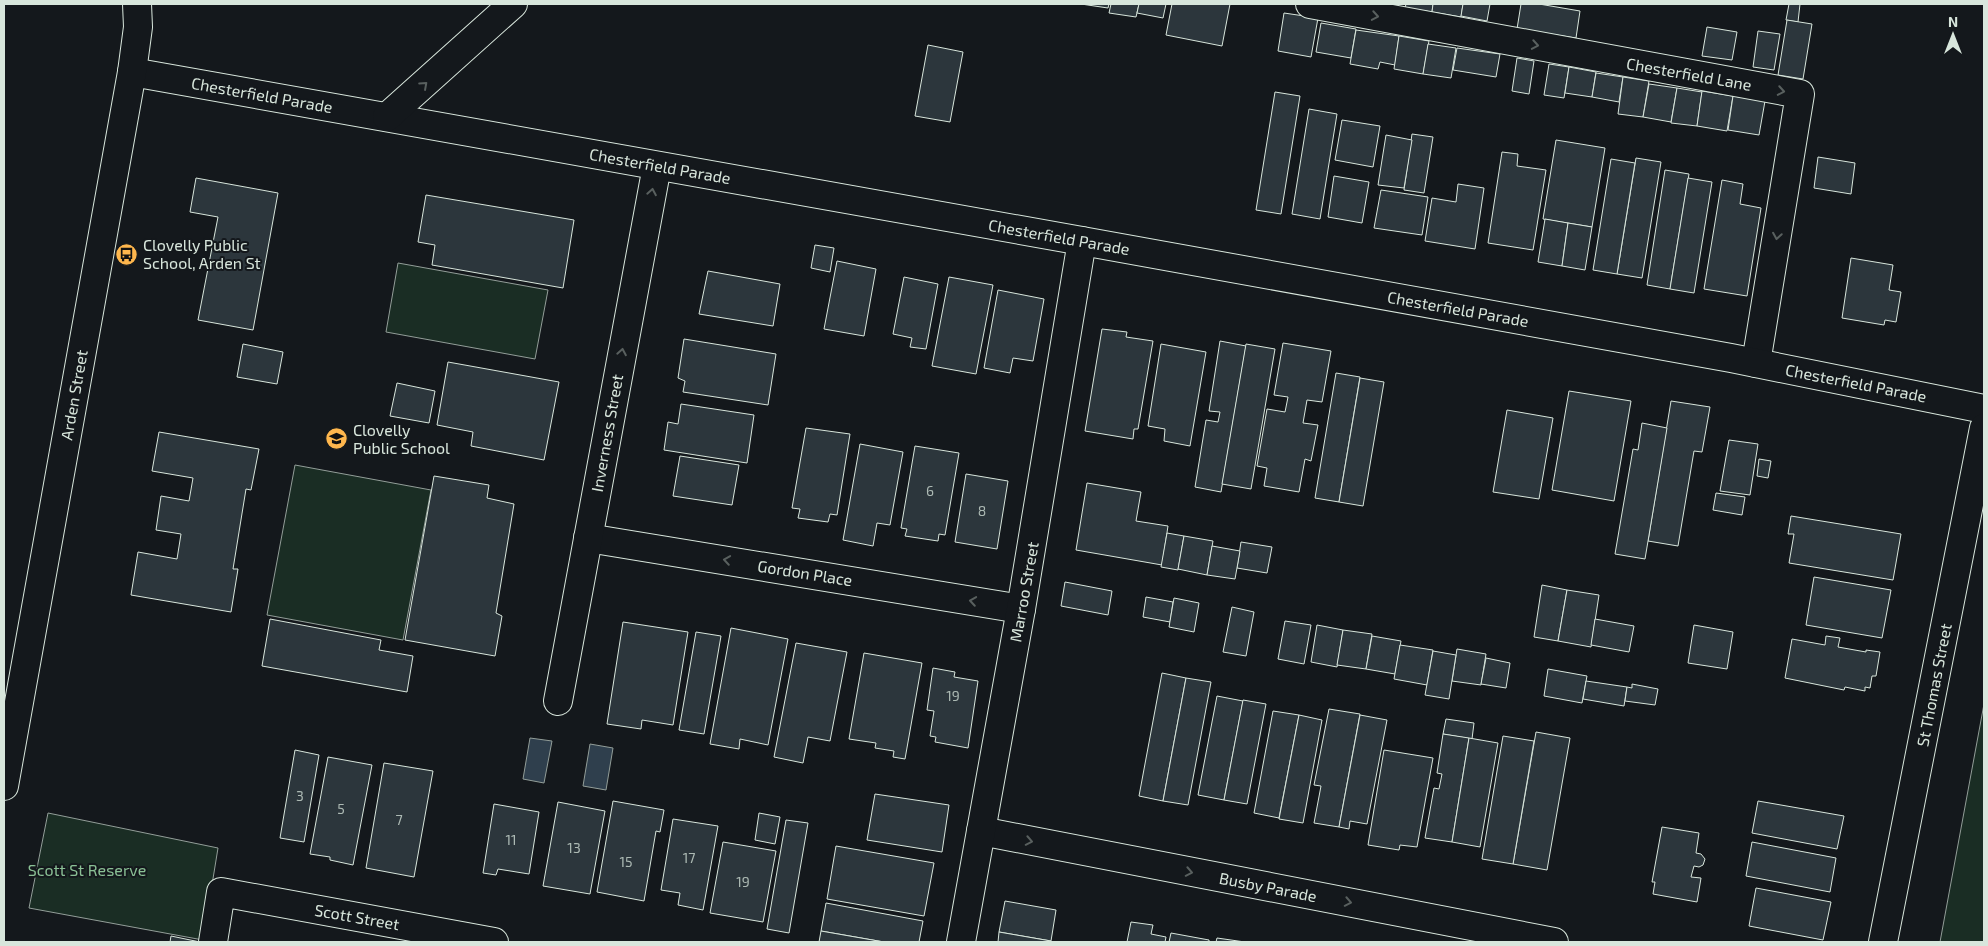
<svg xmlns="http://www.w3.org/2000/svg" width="1988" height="946" viewBox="0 0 1988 946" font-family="'Exo 2',sans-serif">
  <rect width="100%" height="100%" fill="#14181c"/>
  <g fill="#1a2d24" stroke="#939e99">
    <polygon points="398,263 548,290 535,359 386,332"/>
    <polygon points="295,465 431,490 403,640 267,615"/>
    <polygon points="1984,704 1984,942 1940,942"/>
    <polygon points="48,813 218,848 203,940 29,908"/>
  </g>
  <g fill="#2f3f4d" stroke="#939e99">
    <polygon points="530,738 552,741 544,783 523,779"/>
    <polygon points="590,744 613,748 606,790 583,786"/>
  </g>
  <g fill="#2c363c" stroke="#d8e6dc">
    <polygon points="1081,4 1109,4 1108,8"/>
    <polygon points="1111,4 1139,4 1136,17 1109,13"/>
    <polygon points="1139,4 1166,4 1163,18 1137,13"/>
    <polygon points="1172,4 1230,4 1222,46 1166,35"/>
    <polygon points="1406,4 1433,4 1432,12 1405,8"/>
    <polygon points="1433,4 1463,4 1461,17 1432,12"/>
    <polygon points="1463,4 1490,4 1487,21 1461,16"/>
    <polygon points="1521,4 1539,4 1580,11 1576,38 1517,29"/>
    <polygon points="1789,4 1800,4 1798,22 1786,20"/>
    <polygon points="1284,13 1318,18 1311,57 1278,51"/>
    <polygon points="1787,20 1812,24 1803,79 1778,75"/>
    <polygon points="1321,23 1356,29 1351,58 1316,52"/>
    <polygon points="1707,27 1737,32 1732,60 1702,56"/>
    <polygon points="1356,30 1399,36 1395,65 1380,62 1378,69 1350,64"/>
    <polygon points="1758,31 1780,34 1774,70 1753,67"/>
    <polygon points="1399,36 1429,41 1423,74 1394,69"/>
    <polygon points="1428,44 1456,48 1451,78 1423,74"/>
    <polygon points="928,45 963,52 950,122 915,116"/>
    <polygon points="1457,48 1500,54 1496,77 1453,70"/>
    <polygon points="1517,58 1534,61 1529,94 1512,91"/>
    <polygon points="1549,64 1569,67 1564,98 1544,95"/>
    <polygon points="1569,67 1596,72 1592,97 1565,93"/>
    <polygon points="1596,73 1623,77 1619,102 1592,97"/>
    <polygon points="1623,77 1649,81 1643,117 1618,114"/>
    <polygon points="1649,84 1677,88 1671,122 1643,117"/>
    <polygon points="1677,88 1702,92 1697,126 1671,123"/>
    <polygon points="1702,91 1733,96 1727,131 1697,126"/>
    <polygon points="1275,92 1300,96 1281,214 1256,210"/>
    <polygon points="1733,96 1765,101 1759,135 1728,130"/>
    <polygon points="1309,109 1337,114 1320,219 1292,214"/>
    <polygon points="1342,120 1380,126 1373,167 1335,160"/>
    <polygon points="1412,134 1433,137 1424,193 1404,190"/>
    <polygon points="1386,135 1412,140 1404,188 1378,185"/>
    <polygon points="1556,140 1605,148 1592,227 1543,219"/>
    <polygon points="1502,152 1518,154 1517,166 1546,170 1533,250 1488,243"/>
    <polygon points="1818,157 1855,163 1851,194 1814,188"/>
    <polygon points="1636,158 1661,162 1642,278 1617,274"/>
    <polygon points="1611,159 1635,163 1617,274 1593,270"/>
    <polygon points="1665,170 1689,174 1670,289 1647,285"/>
    <polygon points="1334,176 1369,182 1362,223 1328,217"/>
    <polygon points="196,178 278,193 253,330 198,320 218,217 190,212"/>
    <polygon points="1688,178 1712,182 1694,293 1670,289"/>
    <polygon points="1722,180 1743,184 1740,204 1761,208 1747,296 1704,289"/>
    <polygon points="1458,184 1484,188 1475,249 1425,241 1432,198 1456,202"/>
    <polygon points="1381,190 1428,197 1422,235 1374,228"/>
    <polygon points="426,195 574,220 563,288 432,265 435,245 418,242"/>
    <polygon points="1545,219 1568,223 1562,266 1538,262"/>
    <polygon points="1568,223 1592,227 1585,270 1562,266"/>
    <polygon points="815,245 834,248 830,272 811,268"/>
    <polygon points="1851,258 1893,265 1889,290 1901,292 1896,322 1885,320 1884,325 1842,318"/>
    <polygon points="837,261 876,269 864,336 824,329"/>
    <polygon points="708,271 780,284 773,326 699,314"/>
    <polygon points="904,277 938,284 926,349 910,347 912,338 893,334"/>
    <polygon points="949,277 993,285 976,374 932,366"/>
    <polygon points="998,290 1044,299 1033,361 1013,358 1010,373 984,368"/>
    <polygon points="1102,329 1127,332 1126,337 1153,341 1138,429 1134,429 1133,439 1085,431"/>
    <polygon points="684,339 776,354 768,405 683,392 685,381 678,378"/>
    <polygon points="1220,341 1246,346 1221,492 1195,487 1206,420 1218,422 1220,412 1209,411"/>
    <polygon points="1283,343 1331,351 1322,402 1307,400 1303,423 1318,425 1311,461 1305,459 1299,492 1264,486 1267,468 1257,466 1267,409 1285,412 1288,397 1274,395"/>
    <polygon points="243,344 283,352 277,384 237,377"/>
    <polygon points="1161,344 1206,352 1190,446 1164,441 1165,429 1148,426"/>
    <polygon points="1246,344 1275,349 1251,489 1222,484"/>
    <polygon points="448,362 559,382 544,460 471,446 473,432 437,425"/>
    <polygon points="1336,373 1360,377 1339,502 1315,498"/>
    <polygon points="1360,378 1384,382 1363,506 1339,502"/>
    <polygon points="397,383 435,391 429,423 390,416"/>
    <polygon points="1569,391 1631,401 1614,501 1552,490"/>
    <polygon points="1671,401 1710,407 1702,452 1694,451 1678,546 1648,541"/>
    <polygon points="681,404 754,415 747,463 664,450 668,422 678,424"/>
    <polygon points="1507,410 1553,418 1539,499 1493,492"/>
    <polygon points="1642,423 1667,428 1645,559 1615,554 1633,449 1638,450"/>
    <polygon points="806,428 850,434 837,515 830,514 828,522 798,518 800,509 792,508"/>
    <polygon points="159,432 259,449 251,490 246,489 233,569 238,569 231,612 131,595 138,552 177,559 181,534 156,530 161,496 189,501 193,478 152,471"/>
    <polygon points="1729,440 1758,444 1750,495 1720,491"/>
    <polygon points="860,444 903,452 890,525 877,523 873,546 843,540"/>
    <polygon points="915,446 959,453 945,535 939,534 938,541 905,536 907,529 901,528"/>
    <polygon points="680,456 739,465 732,505 673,496"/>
    <polygon points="1759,459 1771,461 1768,478 1757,476"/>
    <polygon points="966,474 1008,481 997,549 955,542"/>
    <polygon points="434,476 489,485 487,498 514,504 496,613 502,616 495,656 405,640"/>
    <polygon points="1087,483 1141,492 1136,521 1168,526 1162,565 1076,550"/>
    <polygon points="1716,493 1745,497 1742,515 1713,510"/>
    <polygon points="1791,516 1901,534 1893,580 1789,563 1794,534 1788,534"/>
    <polygon points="1167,533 1184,536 1178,570 1161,567"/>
    <polygon points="1184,536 1213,541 1207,575 1178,569"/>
    <polygon points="1241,542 1272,547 1267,573 1237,568"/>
    <polygon points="1212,546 1240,551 1235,579 1207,575"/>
    <polygon points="1814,577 1891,590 1882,638 1806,625"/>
    <polygon points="1065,582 1112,591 1108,615 1061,606"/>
    <polygon points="1542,585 1567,590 1558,641 1534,637"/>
    <polygon points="1567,590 1599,595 1591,647 1558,641"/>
    <polygon points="1146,597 1173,602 1170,622 1143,617"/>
    <polygon points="1174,598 1199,603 1194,632 1169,627"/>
    <polygon points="1232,607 1254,612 1246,656 1223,652"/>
    <polygon points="270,619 381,640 379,650 413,656 407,692 262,666"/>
    <polygon points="1595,619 1634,626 1629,652 1591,645"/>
    <polygon points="1285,621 1311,625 1304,664 1278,659"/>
    <polygon points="623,622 688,632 673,725 642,720 641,729 607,724"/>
    <polygon points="1317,625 1343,630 1337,667 1311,662"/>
    <polygon points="1694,625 1733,632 1727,669 1688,663"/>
    <polygon points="731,628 788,639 768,745 740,739 739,749 710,744"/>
    <polygon points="1343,630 1372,634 1366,669 1337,665"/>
    <polygon points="696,632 721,636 704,734 679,730"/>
    <polygon points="1372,636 1401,641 1395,674 1366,669"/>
    <polygon points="1826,636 1840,638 1838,647 1866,652 1866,650 1880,652 1876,676 1872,676 1870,688 1865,687 1865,691 1845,687 1844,690 1785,678 1792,639 1825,645"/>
    <polygon points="796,643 847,652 830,741 808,737 803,763 774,757"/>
    <polygon points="1400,645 1433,650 1427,685 1394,679"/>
    <polygon points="1457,649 1486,654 1481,685 1452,681"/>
    <polygon points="1433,651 1456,655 1449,699 1425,695"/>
    <polygon points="864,653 922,663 905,759 893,757 894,751 875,748 876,743 849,739"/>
    <polygon points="1486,658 1510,663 1506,688 1481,684"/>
    <polygon points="933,668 955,672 954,677 978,681 968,748 935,742 936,737 930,736 934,711 927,710"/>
    <polygon points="1548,669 1587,676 1582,703 1544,696"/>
    <polygon points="1162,673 1186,678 1163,801 1139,796"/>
    <polygon points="1186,678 1211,682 1188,805 1163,801"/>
    <polygon points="1586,681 1627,687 1624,706 1583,699"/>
    <polygon points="1632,684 1658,689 1655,705 1625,701 1627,687 1632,688"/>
    <polygon points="1217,696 1243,701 1224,800 1198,795"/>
    <polygon points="1243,700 1266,704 1247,804 1224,800"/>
    <polygon points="1329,709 1360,714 1339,827 1314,823 1321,786 1314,785"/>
    <polygon points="1273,711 1299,715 1279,818 1254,813"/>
    <polygon points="1299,715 1322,720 1303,823 1279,819"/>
    <polygon points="1360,715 1387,720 1367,824 1350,821 1349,829 1339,827"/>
    <polygon points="1446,719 1474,723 1472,739 1443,734"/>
    <polygon points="1536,732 1570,738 1547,870 1513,864"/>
    <polygon points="1443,734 1469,738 1452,842 1425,838 1434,788 1439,789 1442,774 1437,773"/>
    <polygon points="1503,736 1534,741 1513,864 1482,859"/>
    <polygon points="1469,738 1498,743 1480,847 1452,842"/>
    <polygon points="295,750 319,755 304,842 280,838"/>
    <polygon points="1384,750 1433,758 1417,847 1400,845 1399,850 1368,845"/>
    <polygon points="328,757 372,765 353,865 330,860 330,857 310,854"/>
    <polygon points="384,763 433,771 414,877 366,868"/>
    <polygon points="875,794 949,805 942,852 867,840"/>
    <polygon points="613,801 664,810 660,832 656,831 644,901 597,892"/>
    <polygon points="1758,801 1844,816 1837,849 1752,833"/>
    <polygon points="558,802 605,811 590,894 543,886"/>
    <polygon points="494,804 539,812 529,874 498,869 496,875 483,873"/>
    <polygon points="759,813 780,817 775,844 755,840"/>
    <polygon points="673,819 718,826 703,910 678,905 680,893 661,890"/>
    <polygon points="786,820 808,823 789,933 767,929"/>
    <polygon points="1662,827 1699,833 1696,853 1701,854 1705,859 1703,865 1699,867 1694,866 1691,877 1701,878 1697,902 1653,894 1655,882 1652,882"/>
    <polygon points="723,842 776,851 763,922 710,913"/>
    <polygon points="1752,842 1836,858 1830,892 1746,876"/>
    <polygon points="836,846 934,863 924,916 827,899"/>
    <polygon points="1756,888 1831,902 1823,940 1749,926"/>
    <polygon points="1005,901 1056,910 1051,941 999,932"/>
    <polygon points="826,903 923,921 919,942 884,942 821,931"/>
    <polygon points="1131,922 1153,925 1151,934 1166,937 1165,942 1127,942"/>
    <polygon points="821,931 884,942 819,942"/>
    <polygon points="999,932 1051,941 1051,942 998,942"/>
    <polygon points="1171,933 1209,940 1209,942 1169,942"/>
    <polygon points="171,936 200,942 170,942"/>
    <polygon points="1217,938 1245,942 1216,942"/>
  </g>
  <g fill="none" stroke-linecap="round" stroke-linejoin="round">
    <defs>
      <g id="street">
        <polyline points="1310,4 1800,94 1756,363"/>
        <polyline points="132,72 1082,241 1731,358 1984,409"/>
        <polyline points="387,117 513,4"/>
        <polyline points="588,538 1021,609"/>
        <polyline points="558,701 657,166"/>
        <polyline points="981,831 1554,942"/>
        <polyline points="213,942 221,892 494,942"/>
        <polyline points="961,942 1021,609 1082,241"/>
        <polyline points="1883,942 1984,428"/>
      </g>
      <polyline id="secondary" points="4,786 132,72 138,27 137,4"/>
    </defs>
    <use href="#street" stroke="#d8e6dc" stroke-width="30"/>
    <use href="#secondary" stroke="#d8e6dc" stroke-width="30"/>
    <use href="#street" stroke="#14181c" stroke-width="28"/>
    <use href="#secondary" stroke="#14181c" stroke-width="28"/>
  </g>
  <defs><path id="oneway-chevron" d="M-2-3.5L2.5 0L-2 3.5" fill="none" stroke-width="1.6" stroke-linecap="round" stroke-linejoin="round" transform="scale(1.25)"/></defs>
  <g stroke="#59605f">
    <use href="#oneway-chevron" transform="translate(1375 16) rotate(10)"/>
    <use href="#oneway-chevron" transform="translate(1535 45) rotate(10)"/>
    <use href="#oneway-chevron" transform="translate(424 85) rotate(-42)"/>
    <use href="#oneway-chevron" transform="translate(1781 91) rotate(10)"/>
    <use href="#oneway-chevron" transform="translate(652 192) rotate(-80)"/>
    <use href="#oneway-chevron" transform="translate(1777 236) rotate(99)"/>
    <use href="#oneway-chevron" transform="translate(622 352) rotate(-80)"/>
    <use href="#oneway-chevron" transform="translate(727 560) rotate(-171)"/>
    <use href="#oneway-chevron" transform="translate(973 601) rotate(-171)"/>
    <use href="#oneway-chevron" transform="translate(1029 841) rotate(11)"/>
    <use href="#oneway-chevron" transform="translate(1189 872) rotate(11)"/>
    <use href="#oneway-chevron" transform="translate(1348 902) rotate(11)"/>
  </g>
  <defs>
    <symbol id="bus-disc" viewBox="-11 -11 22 22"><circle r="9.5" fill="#ffb74d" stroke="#14181c"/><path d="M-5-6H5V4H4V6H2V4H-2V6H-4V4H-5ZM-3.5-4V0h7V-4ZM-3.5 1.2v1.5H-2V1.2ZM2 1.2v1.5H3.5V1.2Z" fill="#111"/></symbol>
    <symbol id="school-disc" viewBox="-11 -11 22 22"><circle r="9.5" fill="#ffb74d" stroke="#14181c"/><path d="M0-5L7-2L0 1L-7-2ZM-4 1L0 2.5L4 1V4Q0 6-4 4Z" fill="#111"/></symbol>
  </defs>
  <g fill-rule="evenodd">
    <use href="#bus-disc" x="114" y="242" width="25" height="25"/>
    <use href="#school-disc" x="324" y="426" width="25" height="25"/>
  </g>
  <g text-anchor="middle" stroke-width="4" stroke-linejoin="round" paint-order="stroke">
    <g font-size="14" fill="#adbab4">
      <text x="930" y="496">6</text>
      <text x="982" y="516">8</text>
      <text x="953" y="701">19</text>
      <text x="300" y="801">3</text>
      <text x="341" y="814">5</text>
      <text x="399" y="825">7</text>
      <text x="511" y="845">11</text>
      <text x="574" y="853">13</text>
      <text x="689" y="863">17</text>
      <text x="626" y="867">15</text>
      <text x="743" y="887">19</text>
    </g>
    <g font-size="16" fill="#d8e6dc" stroke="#14181c">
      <text transform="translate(1689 74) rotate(10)" y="6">Chesterfield Lane</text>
      <text transform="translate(262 95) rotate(10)" y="6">Chesterfield Parade</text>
      <text transform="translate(660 166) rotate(10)" y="6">Chesterfield Parade</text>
      <text transform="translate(1059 237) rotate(10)" y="6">Chesterfield Parade</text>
      <text transform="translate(1458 309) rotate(10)" y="6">Chesterfield Parade</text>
      <text transform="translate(1856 383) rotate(11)" y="6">Chesterfield Parade</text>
      <text transform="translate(74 395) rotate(-80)" y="6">Arden Street</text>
      <text transform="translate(607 433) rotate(-80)" y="6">Inverness Street</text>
      <text transform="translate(805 573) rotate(9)" y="6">Gordon Place</text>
      <text transform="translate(1024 592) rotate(-80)" y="6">Marroo Street</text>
      <text transform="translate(1934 685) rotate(-79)" y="6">St Thomas Street</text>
      <text transform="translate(1268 887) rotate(11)" y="6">Busby Parade</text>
      <text transform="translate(357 917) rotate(10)" y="6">Scott Street</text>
    </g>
    <g font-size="16" fill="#d8e6dc" stroke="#14181c" text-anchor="start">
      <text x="143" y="251">Clovelly Public<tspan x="143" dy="18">School, Arden St</tspan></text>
      <text x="353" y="436">Clovelly<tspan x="353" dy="18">Public School</tspan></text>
    </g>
    <g font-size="16" fill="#8ac095" stroke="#14181c">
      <text x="87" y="876">Scott St Reserve</text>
    </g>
  </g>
  <rect width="1988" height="946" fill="none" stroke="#d8e6dc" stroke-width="10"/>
  <g transform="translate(1953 35)" stroke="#14181c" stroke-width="4" paint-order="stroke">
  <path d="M0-4L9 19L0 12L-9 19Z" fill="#d8e6dc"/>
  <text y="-8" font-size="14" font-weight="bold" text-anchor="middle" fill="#d8e6dc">N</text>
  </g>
</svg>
